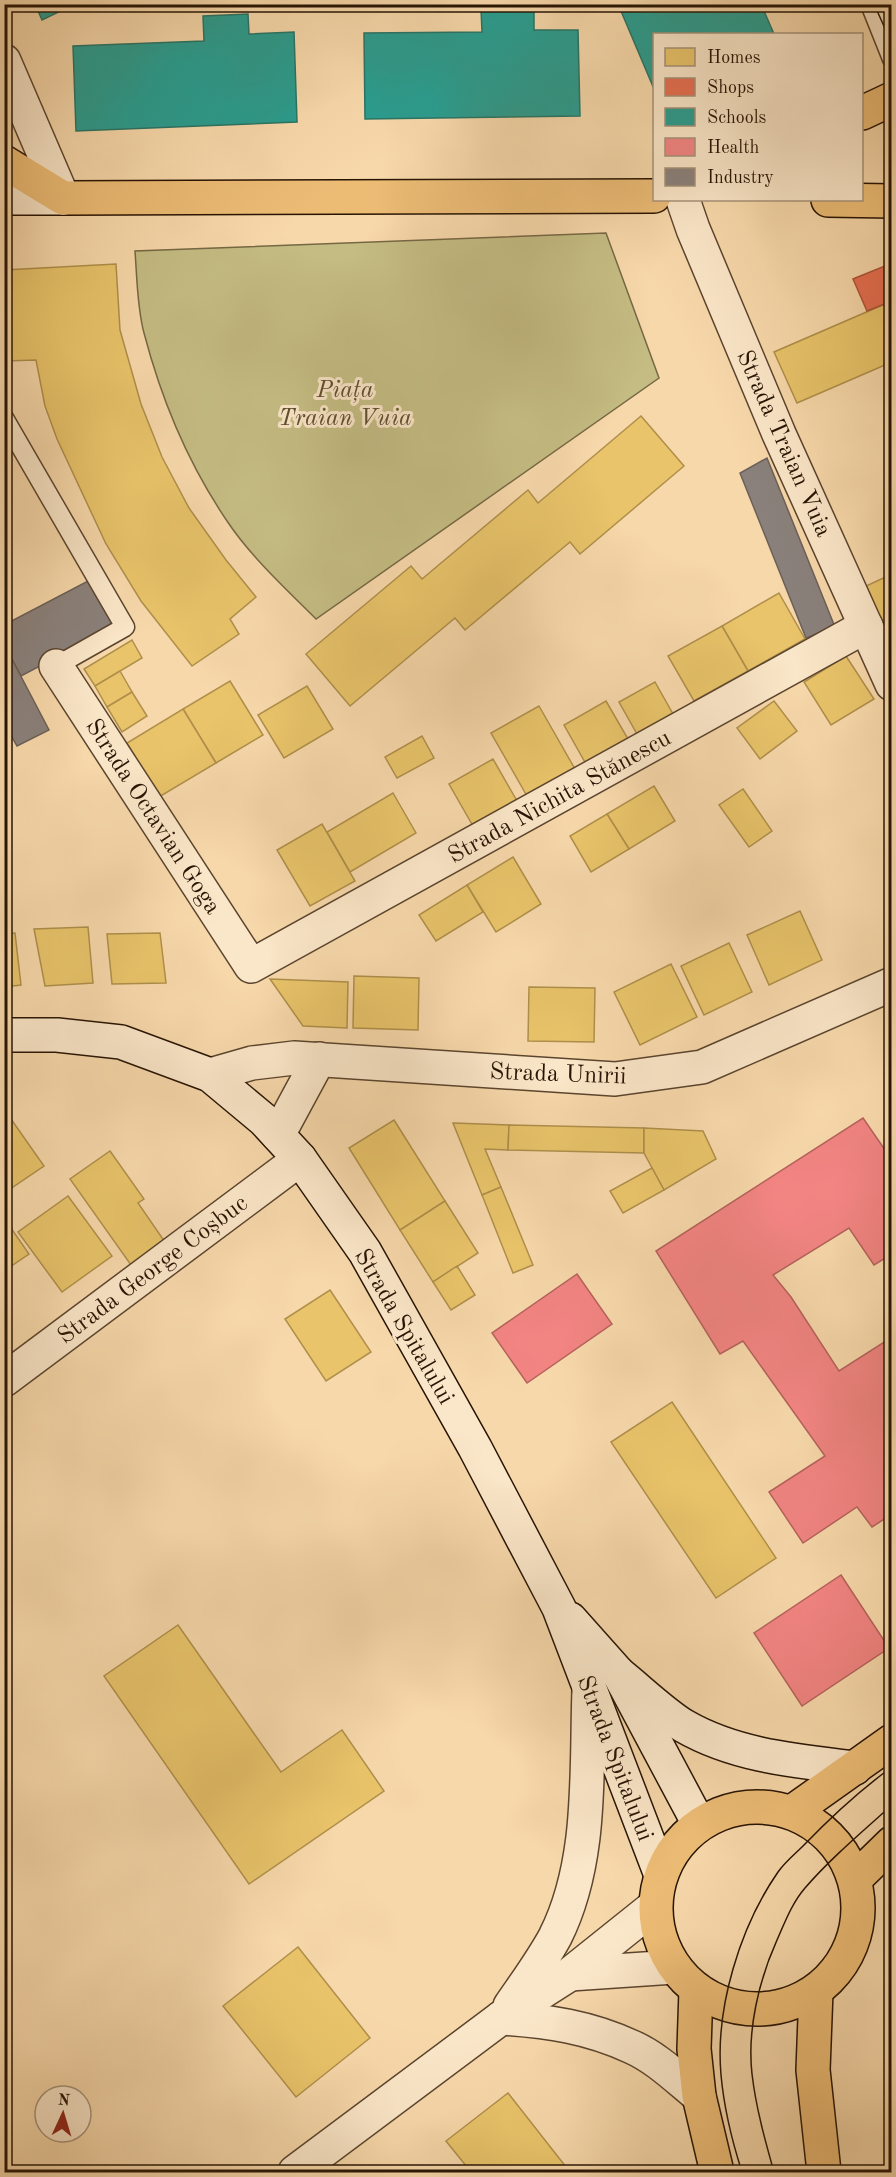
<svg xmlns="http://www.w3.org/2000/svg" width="896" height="2177" viewBox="0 0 896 2177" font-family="'Old Standard TT',serif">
  <rect width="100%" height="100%" fill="#f7d8aa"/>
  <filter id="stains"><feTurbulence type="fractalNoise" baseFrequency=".00333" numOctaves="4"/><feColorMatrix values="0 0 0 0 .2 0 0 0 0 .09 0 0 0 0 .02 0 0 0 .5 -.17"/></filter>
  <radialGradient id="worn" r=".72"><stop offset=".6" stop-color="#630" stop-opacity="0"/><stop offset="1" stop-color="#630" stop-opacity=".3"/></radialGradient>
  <path fill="#c4bc83" stroke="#766844" stroke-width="1.5" d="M606,233L659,378L316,619C285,588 251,557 227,521C189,465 161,398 144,333C137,307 137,277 135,251Z"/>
  <g fill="#e9c46a" stroke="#af8f4b" stroke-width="1.5">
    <polygon points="116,264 120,330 141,404 162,457 189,508 226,560 256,597 230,619 239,634 192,666 141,601 106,544 57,439 45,406 36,360 4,361 4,270"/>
    <polygon points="892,301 892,362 797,403 774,352"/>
    <polygon points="641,416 684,466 580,554 570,542 465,630 455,618 350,706 306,654 411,566 422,579 528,490 538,503"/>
    <polygon points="892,574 892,631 887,633 866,586"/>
    <polygon points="779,593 805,639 748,671 722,626"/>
    <polygon points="722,626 748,671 694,701 668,656"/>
    <polygon points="132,640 142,658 95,686 84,669"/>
    <polygon points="846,656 874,699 831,725 804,682"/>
    <polygon points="120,671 132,692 107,707 95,686"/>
    <polygon points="230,681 263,735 216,763 183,709"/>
    <polygon points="655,682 673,714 637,734 619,702"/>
    <polygon points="307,686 333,729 284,758 258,715"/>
    <polygon points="132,692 147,716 122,732 107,707"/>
    <polygon points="606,701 628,739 586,764 564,725"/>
    <polygon points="774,701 797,731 760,759 737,728"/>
    <polygon points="539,706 575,769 527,796 491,733"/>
    <polygon points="183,709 216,763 159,797 127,743"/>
    <polygon points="422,736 434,758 397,778 385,757"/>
    <polygon points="493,759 517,801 473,826 449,784"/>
    <polygon points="654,786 675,821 629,849 607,814"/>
    <polygon points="743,789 772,831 749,847 719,805"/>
    <polygon points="393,793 416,833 350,872 327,832"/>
    <polygon points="607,814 629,849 591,872 570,836"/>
    <polygon points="322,824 355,881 310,906 277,850"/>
    <polygon points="513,857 541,904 496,932 467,885"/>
    <polygon points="467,885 483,912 436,941 419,915"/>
    <polygon points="800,911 822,960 769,985 747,935"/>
    <polygon points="88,927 93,983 45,986 34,929"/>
    <polygon points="15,933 21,985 4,987 4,934"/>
    <polygon points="160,933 166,983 112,984 107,934"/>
    <polygon points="729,943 752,992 704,1015 681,966"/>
    <polygon points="671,964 697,1017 640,1045 614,992"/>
    <polygon points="354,976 419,978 418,1030 353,1028"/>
    <polygon points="270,979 348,982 347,1028 303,1026"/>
    <polygon points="529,987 595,988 594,1042 528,1041"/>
    <polygon points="4,1109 44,1166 4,1193"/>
    <polygon points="394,1120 445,1201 400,1230 349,1148"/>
    <polygon points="453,1123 509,1125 508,1150 485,1149 501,1187 482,1195"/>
    <polygon points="509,1125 644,1128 644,1153 508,1150"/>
    <polygon points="644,1128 703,1131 716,1159 664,1190 644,1153"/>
    <polygon points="110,1151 144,1199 138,1203 165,1242 131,1265 70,1179"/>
    <polygon points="652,1168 664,1190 623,1213 610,1191"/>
    <polygon points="501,1187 533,1265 513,1273 482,1195"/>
    <polygon points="68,1196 112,1256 62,1292 18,1232"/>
    <polygon points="445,1201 478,1253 433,1282 400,1230"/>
    <polygon points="4,1218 29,1254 4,1271"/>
    <polygon points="457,1266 475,1295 451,1310 433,1282"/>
    <polygon points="330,1290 371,1352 326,1381 285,1319"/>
    <polygon points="672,1402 776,1558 716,1598 611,1442"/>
    <polygon points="178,1625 281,1772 342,1730 384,1791 249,1884 104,1676"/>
    <polygon points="298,1947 370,2038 296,2097 223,2006"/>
    <polygon points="508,2093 570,2172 471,2172 446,2141"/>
  </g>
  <polygon fill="#e76f51" stroke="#ad543a" stroke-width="1.5" points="892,263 892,301 867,311 853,279"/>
  <g fill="#2a9d8f" stroke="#297465" stroke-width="1.5">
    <polygon points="35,4 75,4 42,20"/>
    <polygon points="618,4 761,4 774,34 654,34 654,89"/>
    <polygon points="534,8 534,30 578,30 580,116 365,119 364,33 482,32 481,9"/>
    <polygon points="248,14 249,34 294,32 297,122 76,131 73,46 204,41 203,16"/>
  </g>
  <g fill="#f28482" stroke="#b5625c" stroke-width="1.5">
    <polygon points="863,1118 892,1160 892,1254 874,1265 849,1228 773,1275 791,1297 839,1371 892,1337 892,1514 872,1527 857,1507 803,1543 769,1492 825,1456 743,1341 720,1354 656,1251"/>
    <polygon points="577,1274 612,1324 527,1383 492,1333"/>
    <polygon points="841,1575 889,1648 802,1706 754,1633"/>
  </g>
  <g fill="#8a817c" stroke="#6c6058" stroke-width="1.5">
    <polygon points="767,458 835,627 806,638 740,473"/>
    <polygon points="90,580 114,627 21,676 4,644 4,625"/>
    <polygon points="4,644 49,730 17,746 4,723"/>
  </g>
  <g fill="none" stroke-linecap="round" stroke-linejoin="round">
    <defs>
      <g id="service">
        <polyline points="870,4 892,59"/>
        <polyline points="4,418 125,627 56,666"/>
      </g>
      <g id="minor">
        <polyline points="4,61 63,198"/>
        <polyline points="683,200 693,229 779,434 892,684"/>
        <polyline points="56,666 251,966 866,626"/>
        <polyline points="210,1075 252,1063 294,1058 615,1079 702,1067 892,984"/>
        <polyline points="278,1135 319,1059"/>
        <polyline points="4,1380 300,1159"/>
        <polyline points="570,1974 674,1967"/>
        <path d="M510,2006C525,1984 542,1961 555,1937C593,1862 586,1771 589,1690"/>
        <path d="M501,2018C548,2021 589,2027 632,2047C657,2058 678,2079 699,2096"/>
        <polyline points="295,2172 501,2018 570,1974 655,1906"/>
      </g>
      <g id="secondary">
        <polyline points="4,198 63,198"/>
        <polyline points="4,1035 57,1035 121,1042 210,1075 264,1120 300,1159 365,1252 475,1448 559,1608 661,1875"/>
        <polyline points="570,1619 619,1674 699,1824"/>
        <path d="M619,1674C638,1689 664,1714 684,1726C736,1756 797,1761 855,1768"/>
      </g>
      <g id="primary">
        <polyline points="862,113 892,99"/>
        <polyline points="4,162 63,198 654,196"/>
        <polyline points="828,200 892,201"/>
        <circle cx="757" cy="1908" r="101"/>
        <polyline points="792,1812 892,1741"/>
        <polyline points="855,1879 892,1843"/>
        <polyline points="696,1990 694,2049 699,2096 717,2172"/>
        <polyline points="816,1991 813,2070 824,2172"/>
      </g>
    </defs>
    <use href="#service" stroke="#5b452e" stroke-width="21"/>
    <use href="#minor" stroke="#5b452e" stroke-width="36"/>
    <use href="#secondary" stroke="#271404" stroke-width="36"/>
    <use href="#primary" stroke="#271404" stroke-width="36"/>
    <use href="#service" stroke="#fae6c8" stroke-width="18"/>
    <use href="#minor" stroke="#fae6c8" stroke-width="33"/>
    <use href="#secondary" stroke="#fae6c8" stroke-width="33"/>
    <use href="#primary" stroke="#ecbc75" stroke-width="33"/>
    <g stroke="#271404" stroke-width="1.5">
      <polyline points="874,4 892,44"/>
      <polyline points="891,4 892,5"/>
      <path d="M742,2172C732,2141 724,2108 721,2075C715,2008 740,1927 778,1872C785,1862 795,1854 803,1846C831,1817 860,1790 892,1767"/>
      <path d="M774,2172C765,2140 756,2108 752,2074C747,2030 759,1980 777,1940C785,1922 792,1903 805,1888C831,1858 862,1832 892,1805"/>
    </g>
  </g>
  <g text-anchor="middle" stroke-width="6" stroke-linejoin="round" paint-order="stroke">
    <g font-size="24" font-style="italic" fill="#5e4f30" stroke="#fae6c8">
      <text x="345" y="397">Piața<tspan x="345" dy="28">Traian Vuia</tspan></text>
    </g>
    <g font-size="24" fill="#271404" stroke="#fae6c8">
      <text transform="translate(785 443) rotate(66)" y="8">Strada Traian Vuia</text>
      <text transform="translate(559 796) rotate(-29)" y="8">Strada Nichita Stănescu</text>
      <text transform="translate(154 816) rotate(57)" y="8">Strada Octavian Goga</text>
      <text transform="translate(558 1073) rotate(2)" y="8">Strada Unirii</text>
      <text transform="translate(152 1269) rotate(-37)" y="8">Strada George Coșbuc</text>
      <text transform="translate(405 1326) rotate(60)" y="8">Strada Spitalului</text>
      <text transform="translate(616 1758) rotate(69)" y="8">Strada Spitalului</text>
    </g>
  </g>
  <rect width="896" height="2177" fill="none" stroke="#f7d8aa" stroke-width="24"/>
  <rect x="6" y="6" width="884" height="2165" fill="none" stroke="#271404" stroke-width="3"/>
  <rect x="12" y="12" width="872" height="2153" fill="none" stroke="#271404" stroke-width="1.5"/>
  <rect x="653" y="33" width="210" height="168" fill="#fae6c8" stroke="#a6927a" stroke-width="1.5"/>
  <rect x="665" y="48" width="30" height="18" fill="#e9c46a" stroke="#a6927a" stroke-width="1.5"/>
  <text x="707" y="63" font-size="18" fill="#271404">Homes</text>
  <rect x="665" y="78" width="30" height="18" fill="#e76f51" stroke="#a6927a" stroke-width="1.5"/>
  <text x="707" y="93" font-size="18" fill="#271404">Shops</text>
  <rect x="665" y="108" width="30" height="18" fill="#2a9d8f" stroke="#a6927a" stroke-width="1.5"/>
  <text x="707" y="123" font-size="18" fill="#271404">Schools</text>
  <rect x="665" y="138" width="30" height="18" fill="#f28482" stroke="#a6927a" stroke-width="1.5"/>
  <text x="707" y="153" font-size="18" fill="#271404">Health</text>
  <rect x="665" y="168" width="30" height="18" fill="#8a817c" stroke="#a6927a" stroke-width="1.5"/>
  <text x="707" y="183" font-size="18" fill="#271404">Industry</text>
  <g transform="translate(63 2114) rotate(4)"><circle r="28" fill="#fae6c8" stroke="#a6927a" stroke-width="1.5"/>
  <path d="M0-4.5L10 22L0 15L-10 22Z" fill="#8f2418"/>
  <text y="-9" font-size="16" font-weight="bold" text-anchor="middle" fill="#271404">N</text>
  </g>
  <rect width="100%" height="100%" filter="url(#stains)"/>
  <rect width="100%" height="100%" fill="url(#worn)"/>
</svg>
